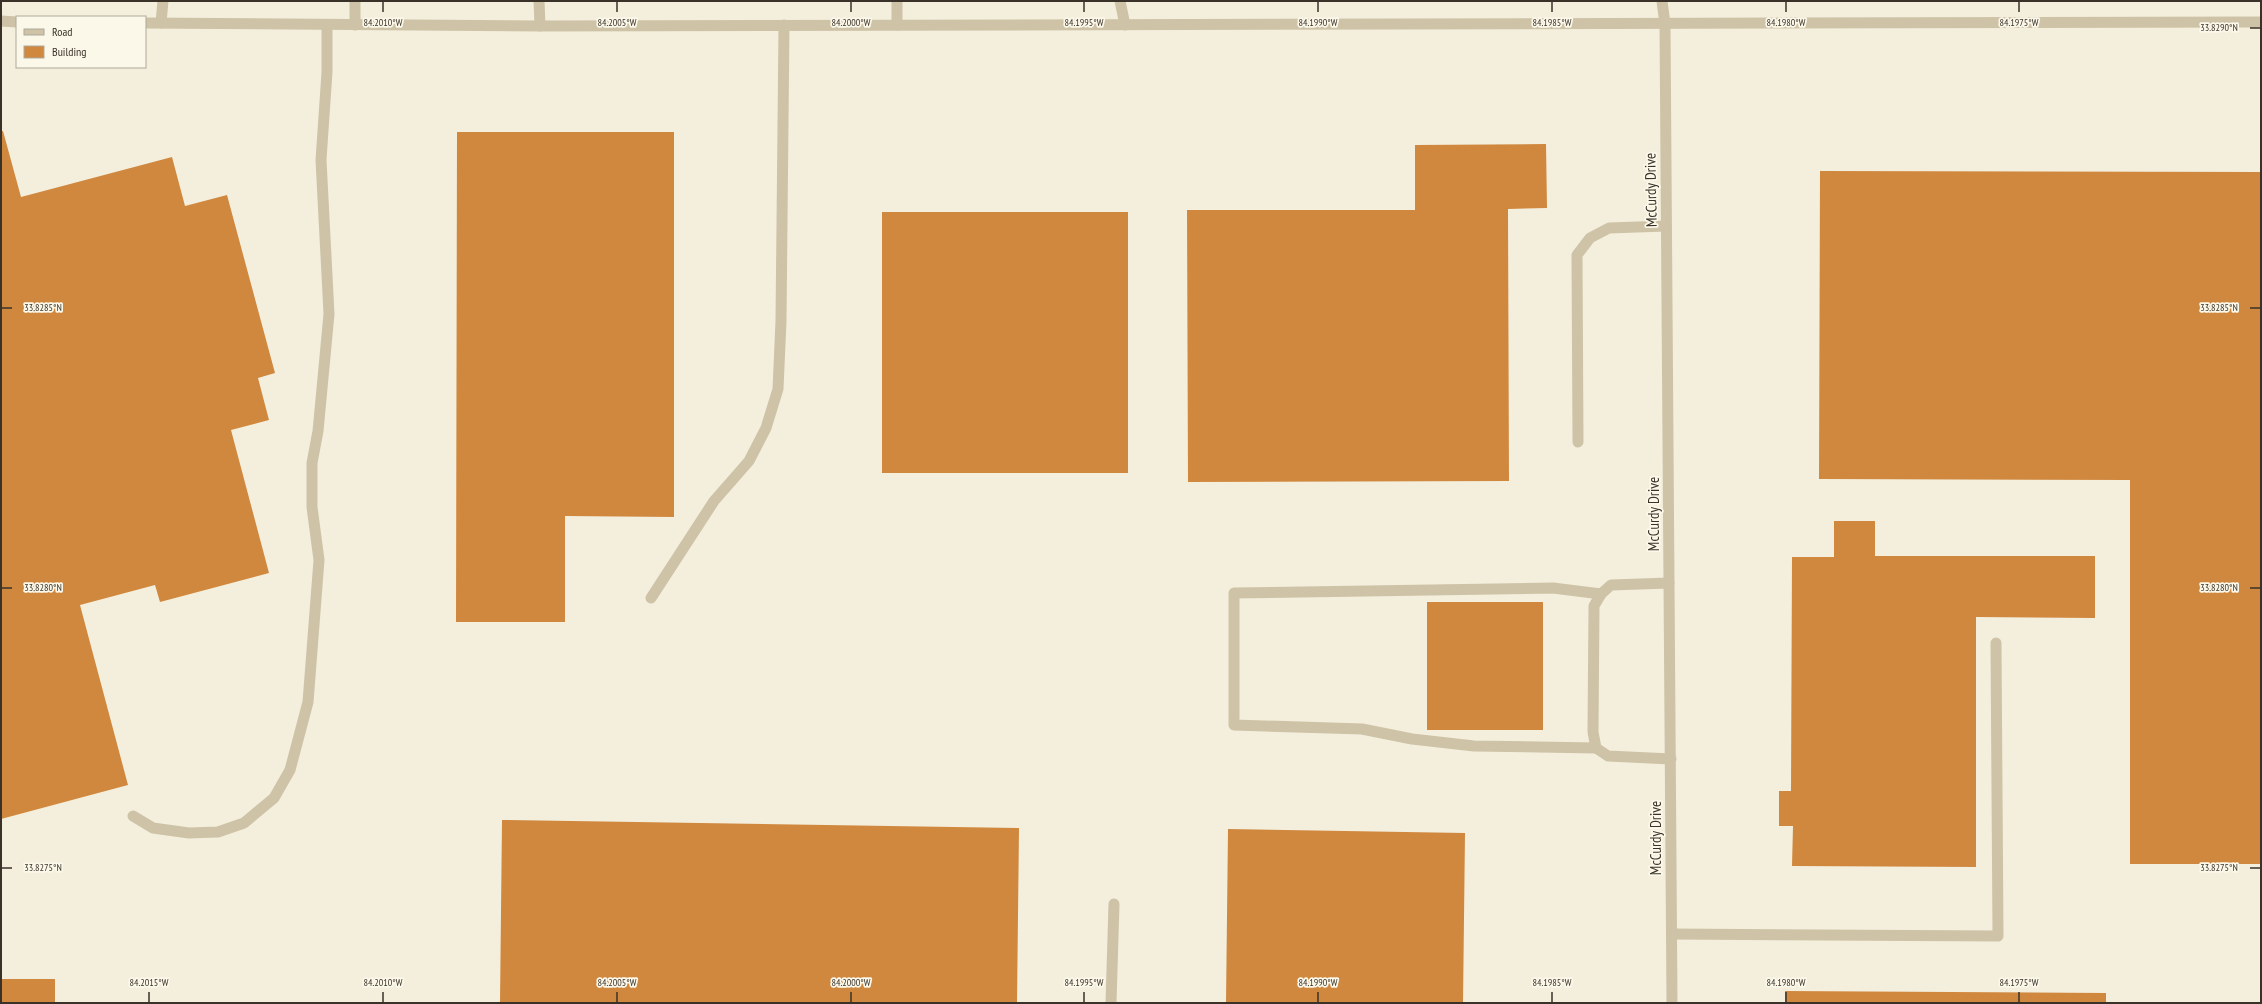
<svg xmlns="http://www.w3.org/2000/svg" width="2262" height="1004" viewBox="0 0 2262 1004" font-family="'PT Sans Narrow',sans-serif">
  <rect width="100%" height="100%" fill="#f4efdd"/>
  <g fill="#d0883f">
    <polygon points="1,131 3,131 21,197 172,157 185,206 227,195 275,373 258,378 269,420 231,430 269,573 160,602 155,585 80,605 128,785 1,819"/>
    <polygon points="457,132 674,132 674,517 565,516 565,622 456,622"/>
    <polygon points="1546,144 1547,208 1508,209 1509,481 1188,482 1187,210 1415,210 1415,145"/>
    <polygon points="1820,171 2261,172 2261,864 2130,864 2130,480 1819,479"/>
    <rect x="882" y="212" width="246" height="261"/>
    <polygon points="1834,521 1875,521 1875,556 2095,556 2095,618 1976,617 1976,867 1792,866 1793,826 1779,826 1779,791 1791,791 1792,557 1834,557"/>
    <rect x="1427" y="602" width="116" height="128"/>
    <polygon points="502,820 1019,828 1017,1003 500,1003"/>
    <polygon points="1228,829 1465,833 1463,1003 1226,1003"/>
    <rect x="1" y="979" width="54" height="24"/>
    <polygon points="1785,991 2106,993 2106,1003 1785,1003"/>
  </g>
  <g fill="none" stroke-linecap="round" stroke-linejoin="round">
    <g stroke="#cec3a7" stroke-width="11">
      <polyline points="539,1 540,26"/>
      <polyline points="897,1 897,25"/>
      <polyline points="1120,1 1125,25"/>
      <polyline points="1662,1 1665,24"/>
      <polyline points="161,23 163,1"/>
      <polyline points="355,25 355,1"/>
      <polyline points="1578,442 1577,255 1590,238 1609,228 1666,226"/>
      <polyline points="1669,583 1611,585 1601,594 1594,606 1593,732 1596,748 1608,756 1671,759"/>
      <polyline points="651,598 714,501 749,461 766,428 778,389 781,321 784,25"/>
      <polyline points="1596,748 1474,746 1412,739 1362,729 1234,725 1234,593 1553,588 1601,594"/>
      <polyline points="133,816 153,828 189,833 218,832 244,823 274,798 290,770 308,702 319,560 312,507 312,463 318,431 329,314 321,160 327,72 327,25"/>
      <polyline points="1672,934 1998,936 1996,643"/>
      <polyline points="1111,1003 1114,904"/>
    </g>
    <g stroke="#cec3a7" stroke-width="11">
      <polyline points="1,21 17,22"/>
      <polyline points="145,23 540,26 2261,22"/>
      <polyline points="1665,24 1672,1003"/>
    </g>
  </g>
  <path fill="none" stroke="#3a3228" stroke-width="1.5" d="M383,2V12M617,2V12M851,2V12M1084,2V12M1318,2V12M1552,2V12M1786,2V12M2019,2V12M2250,28H2260M2,308H12M2250,308H2260M2,588H12M2250,588H2260M2,868H12M2250,868H2260M149,992V1002M383,992V1002M617,992V1002M851,992V1002M1084,992V1002M1318,992V1002M1552,992V1002M1786,992V1002M2019,992V1002"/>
  <g text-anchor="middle" stroke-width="3.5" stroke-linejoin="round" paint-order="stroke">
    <g font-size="15" fill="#3a3228" stroke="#fbf8ea">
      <text transform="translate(1651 190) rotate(-91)" y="5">McCurdy Drive</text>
      <text transform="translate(1654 514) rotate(-90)" y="5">McCurdy Drive</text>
      <text transform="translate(1656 838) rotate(-90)" y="5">McCurdy Drive</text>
    </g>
  </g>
  <g font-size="10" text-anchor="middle" fill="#3a3228" stroke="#fbf8ea" stroke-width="3.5" stroke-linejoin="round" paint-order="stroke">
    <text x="383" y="26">84.2010°W</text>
    <text x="617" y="26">84.2005°W</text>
    <text x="851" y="26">84.2000°W</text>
    <text x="1084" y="26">84.1995°W</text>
    <text x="1318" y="26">84.1990°W</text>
    <text x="1552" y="26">84.1985°W</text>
    <text x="1786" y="26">84.1980°W</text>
    <text x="2019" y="26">84.1975°W</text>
    <text x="2219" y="31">33.8290°N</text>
    <text x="43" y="311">33.8285°N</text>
    <text x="2219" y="311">33.8285°N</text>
    <text x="43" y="591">33.8280°N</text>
    <text x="2219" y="591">33.8280°N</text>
    <text x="43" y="871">33.8275°N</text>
    <text x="2219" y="871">33.8275°N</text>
    <text x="149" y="986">84.2015°W</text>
    <text x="383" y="986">84.2010°W</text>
    <text x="617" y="986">84.2005°W</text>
    <text x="851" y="986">84.2000°W</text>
    <text x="1084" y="986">84.1995°W</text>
    <text x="1318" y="986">84.1990°W</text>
    <text x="1552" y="986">84.1985°W</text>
    <text x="1786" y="986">84.1980°W</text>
    <text x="2019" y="986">84.1975°W</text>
  </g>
  <rect width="2262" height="1004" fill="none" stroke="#3a3228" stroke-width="4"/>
  <rect x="16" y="16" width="130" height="52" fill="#fbf8ea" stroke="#aea99c"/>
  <rect x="24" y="29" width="20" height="6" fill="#cec3a7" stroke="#aea99c"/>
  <text x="52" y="36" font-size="12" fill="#3a3228">Road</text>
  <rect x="24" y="46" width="20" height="12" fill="#d0883f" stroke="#aea99c"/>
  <text x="52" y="56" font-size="12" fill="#3a3228">Building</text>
</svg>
